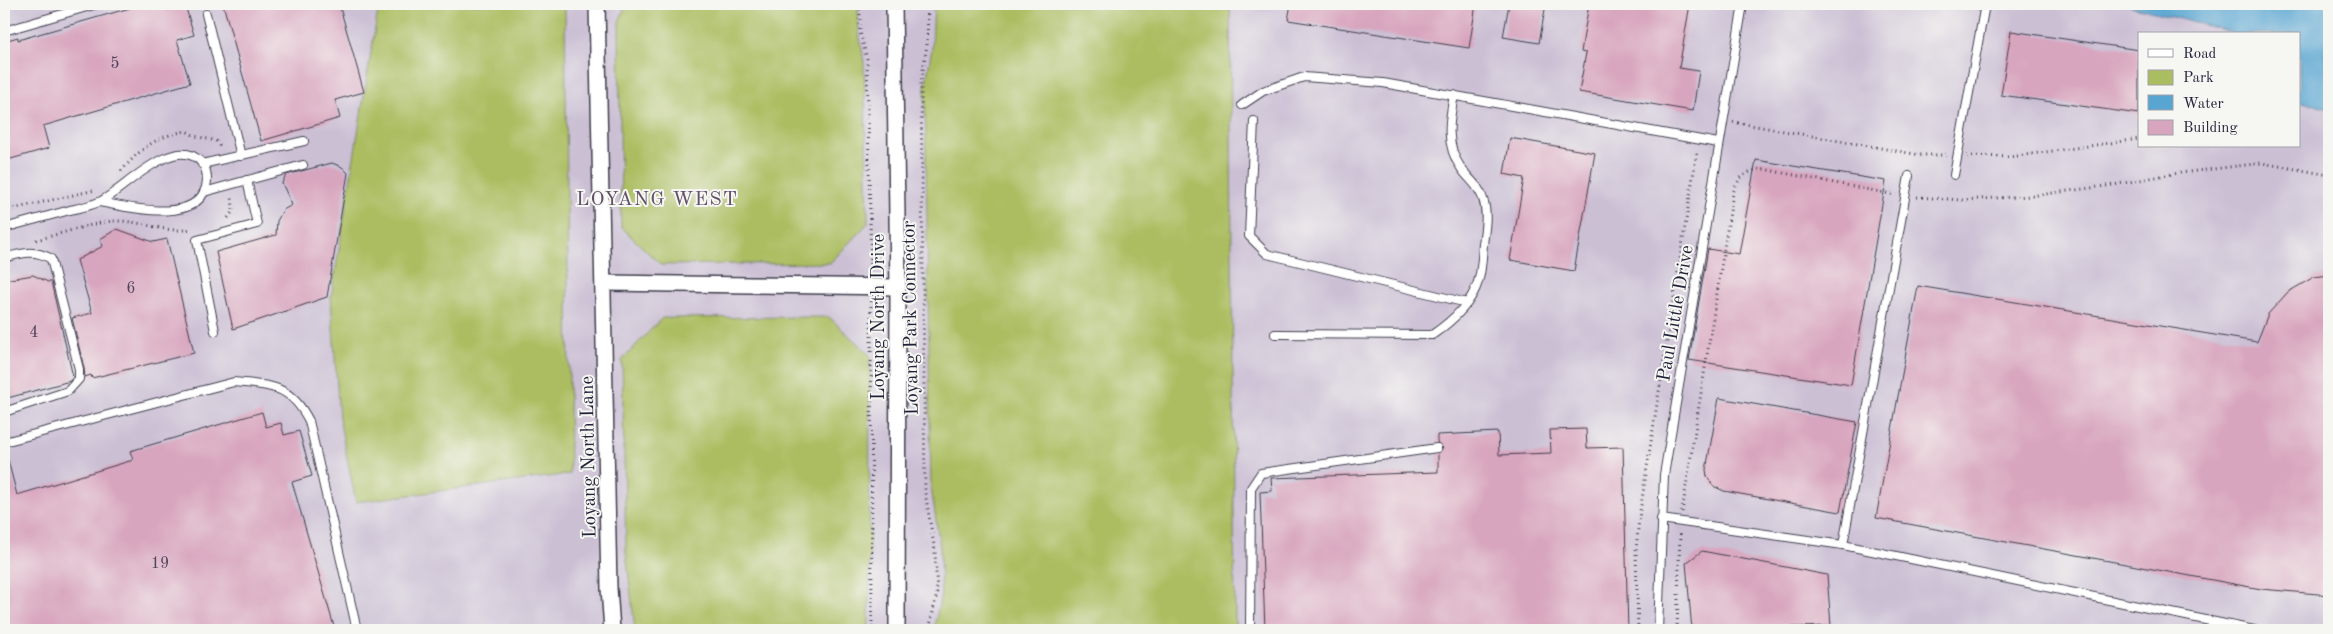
<svg xmlns="http://www.w3.org/2000/svg" width="2333" height="634" viewBox="0 0 2333 634" font-family="'Old Standard TT',serif">
  <rect width="100%" height="100%" fill="#f6f6f2"/>
  <filter id="ink" filterUnits="userSpaceOnUse"><feTurbulence type="fractalNoise" baseFrequency=".02" numOctaves="2"/><feDisplacementMap in="SourceGraphic" scale="10" xChannelSelector="R" yChannelSelector="G"/><feConvolveMatrix kernelMatrix="1 2 1 2 8 2 1 2 1" color-interpolation-filters="sRGB"/></filter>
  <filter id="wash" filterUnits="userSpaceOnUse"><feTurbulence type="fractalNoise" baseFrequency=".0096" numOctaves="4" result="noise"/><feDisplacementMap in="SourceGraphic" scale="20" xChannelSelector="R" yChannelSelector="G"/><feGaussianBlur stdDeviation="1.12" result="paint"/><feColorMatrix in="noise" values="0 0 0 0 0 0 0 0 0 0 0 0 0 0 0 0 0 1.4 0 .05"/><feComposite in="paint" operator="in"/></filter>
  <g filter="url(#wash)">
    <rect width="100%" height="100%" fill="#ecdebb"/>
    <polygon fill="#cbbfd4" points="4,4 2123,4 2232,32 2231,34 2139,34 2139,146 2299,146 2299,101 2329,109 2329,630 4,630"/>
    <g fill="#abbd61" stroke="#66704e">
      <polygon points="379,4 565,4 570,474 356,502 339,418 331,298"/>
      <polygon points="626,4 858,4 859,32 864,61 868,223 830,263 661,265 621,227 619,22"/>
      <polygon points="934,4 1230,4 1235,630 934,630 941,594 940,547 931,487 925,88 932,48"/>
      <polygon points="829,317 870,355 869,630 635,630 626,552 622,360 662,318"/>
    </g>
    <polygon fill="#58a5d1" stroke="#3d6486" points="2123,4 2329,4 2329,109 2299,101 2299,34 2231,34 2231,32"/>
    <g id="blocks">
      <g fill="#d8a5be">
        <polygon points="144,4 167,4 168,10 185,5 194,35 177,40 190,83 43,126 49,148 4,161 4,41 18,37 18,40"/>
        <polygon points="223,4 339,4 364,92 335,100 340,118 261,141"/>
        <polygon points="1291,4 1476,4 1469,48 1288,20"/>
        <polygon points="1509,4 1546,4 1539,43 1503,37"/>
        <polygon points="1589,4 1690,4 1679,68 1699,71 1693,111 1579,92 1586,53 1581,52"/>
        <polygon points="2011,31 2139,50 2139,114 2001,95"/>
        <polygon points="1510,138 1595,153 1574,271 1510,260 1524,178 1504,174"/>
        <polygon points="1756,160 1886,181 1851,385 1689,360 1708,249 1739,254"/>
        <polygon points="332,163 342,167 348,173 327,297 233,329 216,252 276,235 277,221 283,210 292,205 282,183 286,175"/>
        <polygon points="117,229 153,242 167,239 194,353 92,378 91,375 85,377 84,368 72,318 92,313 77,260 103,246 100,239"/>
        <polygon points="33,275 48,282 51,282 73,377 70,381 4,399 4,280"/>
        <polygon points="2329,275 2329,595 2261,589 1876,518 1918,286 2257,342 2268,314 2288,292 2314,277"/>
        <polygon points="1719,398 1857,422 1840,512 1724,491 1713,486 1707,476 1706,470"/>
        <polygon points="262,412 266,427 281,423 284,435 299,431 312,476 292,482 335,630 4,630 4,460 8,460 17,495 133,460 130,451"/>
        <polygon points="1586,429 1587,448 1623,447 1628,630 1265,630 1260,492 1272,491 1271,478 1438,472 1438,454 1443,448 1437,442 1437,435 1498,432 1499,455 1551,453 1550,430"/>
        <polygon points="1702,551 1827,575 1831,626 1692,630 1686,563"/>
      </g>
    </g>
  </g>
  <g filter="url(#ink)">
    <use href="#blocks" fill-opacity="0" stroke="#403e4e" stroke-width="1"/>
    <g fill="none" stroke-linecap="round" stroke-linejoin="round">
      <defs>
        <g id="lane">
          <polyline points="206,14 241,156"/>
          <polyline points="4,31 97,4"/>
          <polyline points="1242,105 1263,91 1304,77 1383,83 1718,143"/>
          <polyline points="1254,121 1249,236 1267,254 1467,303"/>
          <polyline points="202,164 304,141"/>
          <polyline points="1954,175 1984,10"/>
          <polyline points="204,192 303,165"/>
          <path d="M4,228C26,222 48,216 70,210C79,208 90,206 99,202C122,192 174,132 201,162C207,169 208,178 206,187C195,225 128,207 99,202"/>
          <path d="M4,258C21,253 35,249 51,259L79,369V379L68,391L4,412"/>
          <polyline points="215,331 197,240 257,224 247,180"/>
          <path d="M1275,334L1432,335C1451,322 1471,305 1478,282C1482,270 1482,256 1483,244C1485,229 1488,213 1483,199C1479,185 1468,179 1461,168C1445,145 1449,121 1454,95"/>
          <path d="M4,442L234,382C271,386 290,384 309,421L357,630"/>
          <polyline points="1661,519 1843,545 2254,630"/>
          <polyline points="1843,545 1909,176"/>
          <polyline points="1250,630 1251,488 1261,473 1437,448"/>
          <polyline points="1658,630 1664,475 1743,4"/>
        </g>
        <g id="street">
          <polyline points="597,4 609,588 612,630"/>
          <polyline points="894,4 898,287 897,630"/>
          <polyline points="604,283 898,287"/>
        </g>
      </defs>
      <use href="#lane" stroke="#403e4e" stroke-width="10"/>
      <use href="#street" stroke="#403e4e" stroke-width="18"/>
      <g stroke="#403e4e" stroke-width="3" stroke-dasharray="1 4" stroke-linecap="butt">
        <polyline points="860,4 860,32 867,59 871,272"/>
        <polyline points="928,4 927,45 921,82 925,492 935,551 937,593 929,630"/>
        <polyline points="1733,122 1920,155 1946,155"/>
        <polyline points="1967,156 2010,157 2139,139"/>
        <path d="M121,171C142,148 154,137 186,131L195,136L216,141L221,148"/>
        <polyline points="1917,197 1962,200 2031,196 2113,185 2172,174 2262,163 2329,175"/>
        <polyline points="4,211 95,190"/>
        <polyline points="228,218 233,211 232,195"/>
        <path d="M36,240C57,235 95,222 115,221C141,220 165,234 191,229"/>
        <polyline points="871,301 872,630"/>
        <path d="M1682,512L1733,193C1739,176 1745,171 1763,169L1896,195"/>
        <polyline points="1638,630 1636,551 1639,518 1697,151"/>
        <polyline points="1677,630 1680,533"/>
      </g>
      <use href="#lane" stroke="#fff" stroke-width="8"/>
      <use href="#street" stroke="#fff" stroke-width="15"/>
    </g>
  </g>
  <g text-anchor="middle" stroke-width="4" stroke-linejoin="round" paint-order="stroke">
    <g font-size="16" fill="#50435c">
      <text x="115" y="68">5</text>
      <text x="131" y="293">6</text>
      <text x="34" y="337">4</text>
      <text x="160" y="568">19</text>
    </g>
    <g font-size="19" fill="#22223b" stroke="#f6f6f2">
      <text transform="translate(1674 313) rotate(-80)" y="7">Paul Little Drive</text>
      <text transform="translate(877 317) rotate(-90)" y="7">Loyang North Drive</text>
      <text transform="translate(909 318) rotate(-91)" y="7">Loyang Park Connector</text>
      <text transform="translate(587 457) rotate(-91)" y="7">Loyang North Lane</text>
    </g>
    <g font-size="20" letter-spacing="1" fill="#625069" stroke="#f6f6f2">
      <text x="657" y="205">LOYANG WEST</text>
    </g>
  </g>
  <rect width="2333" height="634" fill="none" stroke="#f6f6f2" stroke-width="20"/>
  <rect x="2138" y="32" width="162" height="115" fill="#f6f6f2" stroke="#a1a1a9"/>
  <rect x="2148" y="49" width="25" height="8" fill="#ffffff" stroke="#a1a1a9"/>
  <text x="2183" y="58" font-size="15" fill="#22223b">Road</text>
  <rect x="2148" y="70" width="25" height="15" fill="#abbd61" stroke="#a1a1a9"/>
  <text x="2183" y="82" font-size="15" fill="#22223b">Park</text>
  <rect x="2148" y="95" width="25" height="15" fill="#58a5d1" stroke="#a1a1a9"/>
  <text x="2183" y="108" font-size="15" fill="#22223b">Water</text>
  <rect x="2148" y="120" width="25" height="15" fill="#d8a5be" stroke="#a1a1a9"/>
  <text x="2183" y="132" font-size="15" fill="#22223b">Building</text>
</svg>
